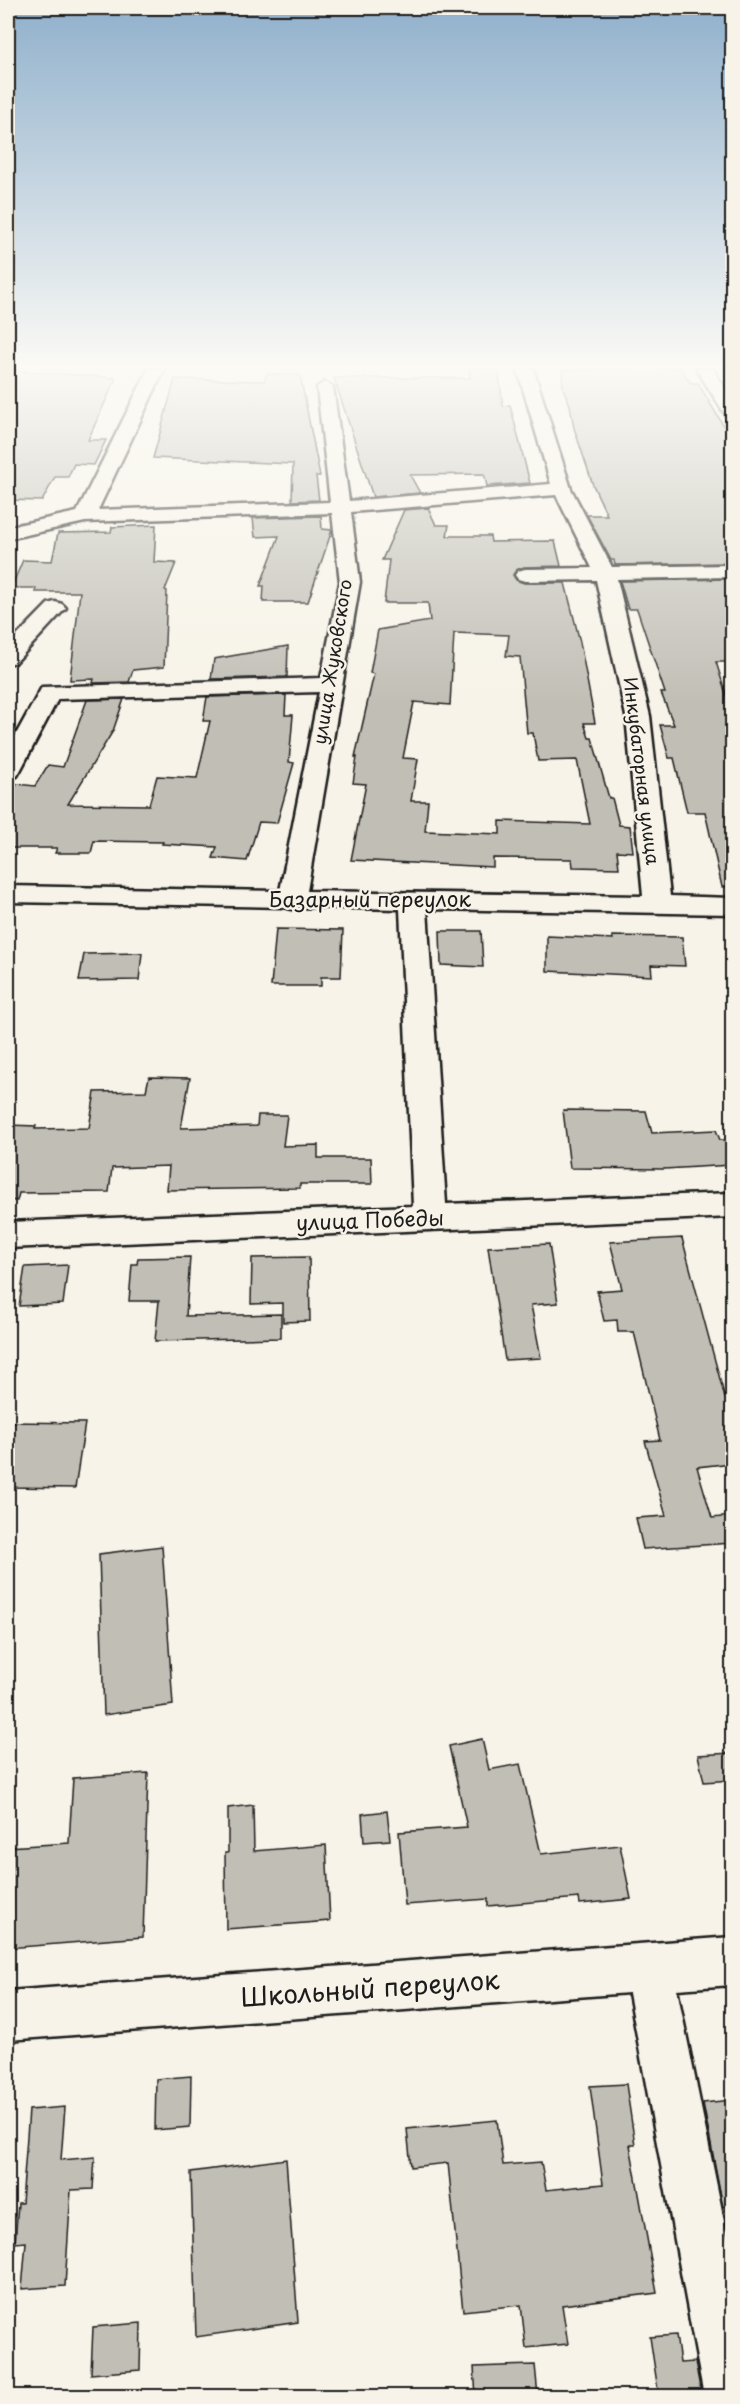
<svg xmlns="http://www.w3.org/2000/svg" width="740" height="2404" viewBox="0 0 740 2404" font-family="'Playpen Sans',sans-serif">
  <rect width="100%" height="100%" fill="#f7f3e8"/>
  <filter id="ink" filterUnits="userSpaceOnUse"><feTurbulence type="fractalNoise" baseFrequency=".0167" numOctaves="2"/><feDisplacementMap in="SourceGraphic" scale="12" xChannelSelector="R" yChannelSelector="G"/><feConvolveMatrix kernelMatrix="1 2 1 2 8 2 1 2 1" color-interpolation-filters="sRGB"/></filter>
  <g filter="url(#ink)">
    <g fill="#c0beb5" stroke="#1c1c1c" stroke-width="1.5" fill-rule="evenodd">
      <polygon points="469,368 498,368 503,406 510,405 530,483 487,486 484,474 410,475 420,493 373,497 334,378 470,378"/>
      <polygon points="598,368 680,368 691,383 698,383 732,440 732,563 615,565 614,560 611,560 587,515 607,515 593,485 574,428 570,405 563,388 562,370 599,370"/>
      <polygon points="8,370 116,378 88,440 106,440 94,465 74,464 68,477 55,477 42,501 8,500"/>
      <polygon points="267,374 300,375 320,476 316,476 319,500 292,501 293,464 153,458 175,379 264,381"/>
      <path d="M428,508L436,525H449L447,536H490L491,542L555,541L561,566L524,567L516,570L513,575L516,580L524,583H565L580,642L595,723H584L589,738H592L609,798H612L619,825L630,826L633,852L617,851L619,868L573,867L572,859L493,858V867L351,860L366,784L353,783L357,757H355L374,674L370,673L378,630L430,621L428,603H384L389,560H382L404,510ZM454,633L509,635L506,656L520,657L527,733H533L538,761L577,760L590,824L500,821V834L425,831L428,801H411L418,759L403,758L414,702L450,705Z"/>
      <polygon points="321,516 322,529 332,530 308,602 263,602 264,586 260,586 279,536 255,537 253,518"/>
      <polygon points="156,525 154,562 176,563 165,590 167,591 164,667 133,670 129,682 93,683 94,679 70,680 80,592 35,592 36,588 11,588 23,560 52,561 58,533 111,532 112,527"/>
      <polygon points="732,579 732,662 716,662 732,713 732,886 722,887 705,812 687,812 674,758 669,758 660,725 674,725 661,693 665,693 637,609 628,609 620,581"/>
      <polygon points="288,646 287,677 211,679 214,659"/>
      <polygon points="286,695 285,715 293,715 289,762 294,763 277,823 259,822 247,861 213,858 217,847 162,844 163,842 94,841 91,853 55,853 57,848 8,848 8,802 17,784 35,786 48,765 63,767 87,700 124,699 113,731 68,804 149,805 157,776 197,778 210,721 203,721 207,697"/>
      <polygon points="276,929 343,930 341,977 321,977 321,986 271,986"/>
      <polygon points="440,931 481,931 483,967 441,965"/>
      <polygon points="547,936 613,939 612,936 682,937 685,966 651,965 652,976 547,971"/>
      <polygon points="142,953 139,980 79,981 84,954"/>
      <polygon points="149,1077 190,1078 181,1128 257,1126 258,1115 287,1115 283,1146 318,1145 318,1158 371,1158 372,1184 300,1184 300,1188 167,1190 169,1166 112,1168 109,1192 19,1193 17,1201 8,1200 8,1125 36,1126 35,1129 89,1128 95,1092 146,1091"/>
      <polygon points="563,1110 646,1111 652,1133 716,1130 720,1140 732,1140 732,1165 664,1169 570,1168"/>
      <polygon points="682,1238 725,1398 732,1397 732,1463 697,1467 712,1518 732,1516 732,1543 643,1549 636,1518 666,1516 645,1441 660,1440 634,1332 618,1332 617,1320 604,1321 597,1291 622,1289 610,1242"/>
      <polygon points="549,1244 558,1303 531,1305 541,1358 505,1360 488,1247"/>
      <polygon points="190,1257 186,1316 281,1314 281,1338 155,1341 159,1301 129,1301 132,1264 137,1264 138,1258"/>
      <polygon points="309,1257 310,1321 283,1322 283,1303 251,1304 252,1258"/>
      <polygon points="68,1265 63,1304 19,1306 25,1267"/>
      <polygon points="8,1422 85,1423 75,1488 8,1487"/>
      <polygon points="162,1546 173,1705 104,1715 99,1554"/>
      <polygon points="482,1739 489,1770 520,1764 541,1854 620,1845 631,1899 580,1904 579,1898 488,1906 488,1899 405,1905 399,1832 467,1827 449,1746"/>
      <polygon points="732,1753 732,1780 704,1782 698,1755"/>
      <polygon points="148,1773 143,1937 8,1948 8,1847 69,1843 73,1778"/>
      <polygon points="253,1805 254,1851 326,1845 330,1921 226,1929 225,1853 228,1853 228,1808"/>
      <polygon points="387,1811 390,1840 364,1842 362,1814"/>
      <polygon points="191,2076 190,2127 155,2130 156,2079"/>
      <polygon points="626,2084 635,2145 630,2145 657,2293 562,2305 568,2344 526,2348 521,2305 463,2311 448,2163 411,2167 407,2129 497,2120 503,2165 541,2162 546,2190 603,2184 590,2086"/>
      <polygon points="732,2100 732,2206 723,2207 703,2103"/>
      <polygon points="65,2107 61,2160 95,2157 93,2189 71,2190 65,2286 22,2289 26,2242 15,2243 18,2203 22,2203 29,2110"/>
      <polygon points="286,2159 298,2322 196,2337 191,2172"/>
      <polygon points="141,2323 140,2370 91,2374 93,2327"/>
      <polygon points="676,2335 680,2363 695,2362 702,2397 659,2397 650,2337"/>
      <polygon points="535,2365 538,2396 476,2397 474,2367"/>
    </g>
    <g fill="none" stroke-linecap="round" stroke-linejoin="round">
      <defs>
        <g id="minor">
          <path d="M149,368H165L98,510L330,502L317,387L325,382L333,387L349,501L551,484L517,368H533L571,489L612,567L732,565V577L617,579L650,716L670,896L732,898V914L427,909L446,1204L732,1193V1217L8,1248V1222L413,1206L400,909L300,907L292,909L284,907L8,902V886L280,891L319,692L58,699L20,771L17,776L8,778V749L42,687L321,678L340,582L332,513L85,522L8,539V527L77,512ZM556,495L592,568L525,569L518,571L515,575L518,579L525,581L596,580L626,716L643,896L307,891L360,582L351,512Z"/>
          <polygon points="696,368 712,368 732,399 732,417 726,416"/>
          <polygon points="55,602 62,604 66,608 62,612 16,662 8,664 8,645 48,604"/>
          <polygon points="732,1937 732,1985 677,1989 732,2260 732,2396 704,2396 629,1993 8,2040 8,1991"/>
        </g>
      </defs>
      <use href="#minor" stroke="#1c1c1c" stroke-width="5"/>
      <use href="#minor" fill="#f7f3e8" fill-rule="evenodd"/>
    </g>
  </g>
  <linearGradient id="sky" x2="0" y2="1"><stop stop-color="#90b0cc"/><stop offset="0.52" stop-color="#fbfaf5"/><stop offset="1" stop-color="#fbfaf5" stop-opacity="0"/></linearGradient>
  <rect width="740" height="704" fill="url(#sky)"/>
  <g text-anchor="middle" stroke-width="5" stroke-linejoin="round" paint-order="stroke">
    <g font-size="18" fill="#1c1c1c" stroke="#f7f3e8">
      <text transform="translate(333 662) rotate(-81)" y="6">улица Жуковского</text>
      <text transform="translate(641 771) rotate(83)" y="6">Инкубаторная улица</text>
    </g>
    <g font-size="21" fill="#1c1c1c" stroke="#f7f3e8">
      <text x="370" y="907">Базарный переулок</text>
      <text transform="translate(370 1221) rotate(-2)" y="7">улица Победы</text>
    </g>
    <g font-size="26" fill="#1c1c1c" stroke="#f7f3e8">
      <text transform="translate(370 1989) rotate(-4)" y="9">Школьный переулок</text>
    </g>
  </g>
  <rect width="740" height="2404" fill="none" stroke="#f7f3e8" stroke-width="30"/>
  <rect x="15" y="15" width="710" height="2374" fill="none" stroke="#1c1c1c" stroke-width="2" filter="url(#ink)"/>
</svg>
